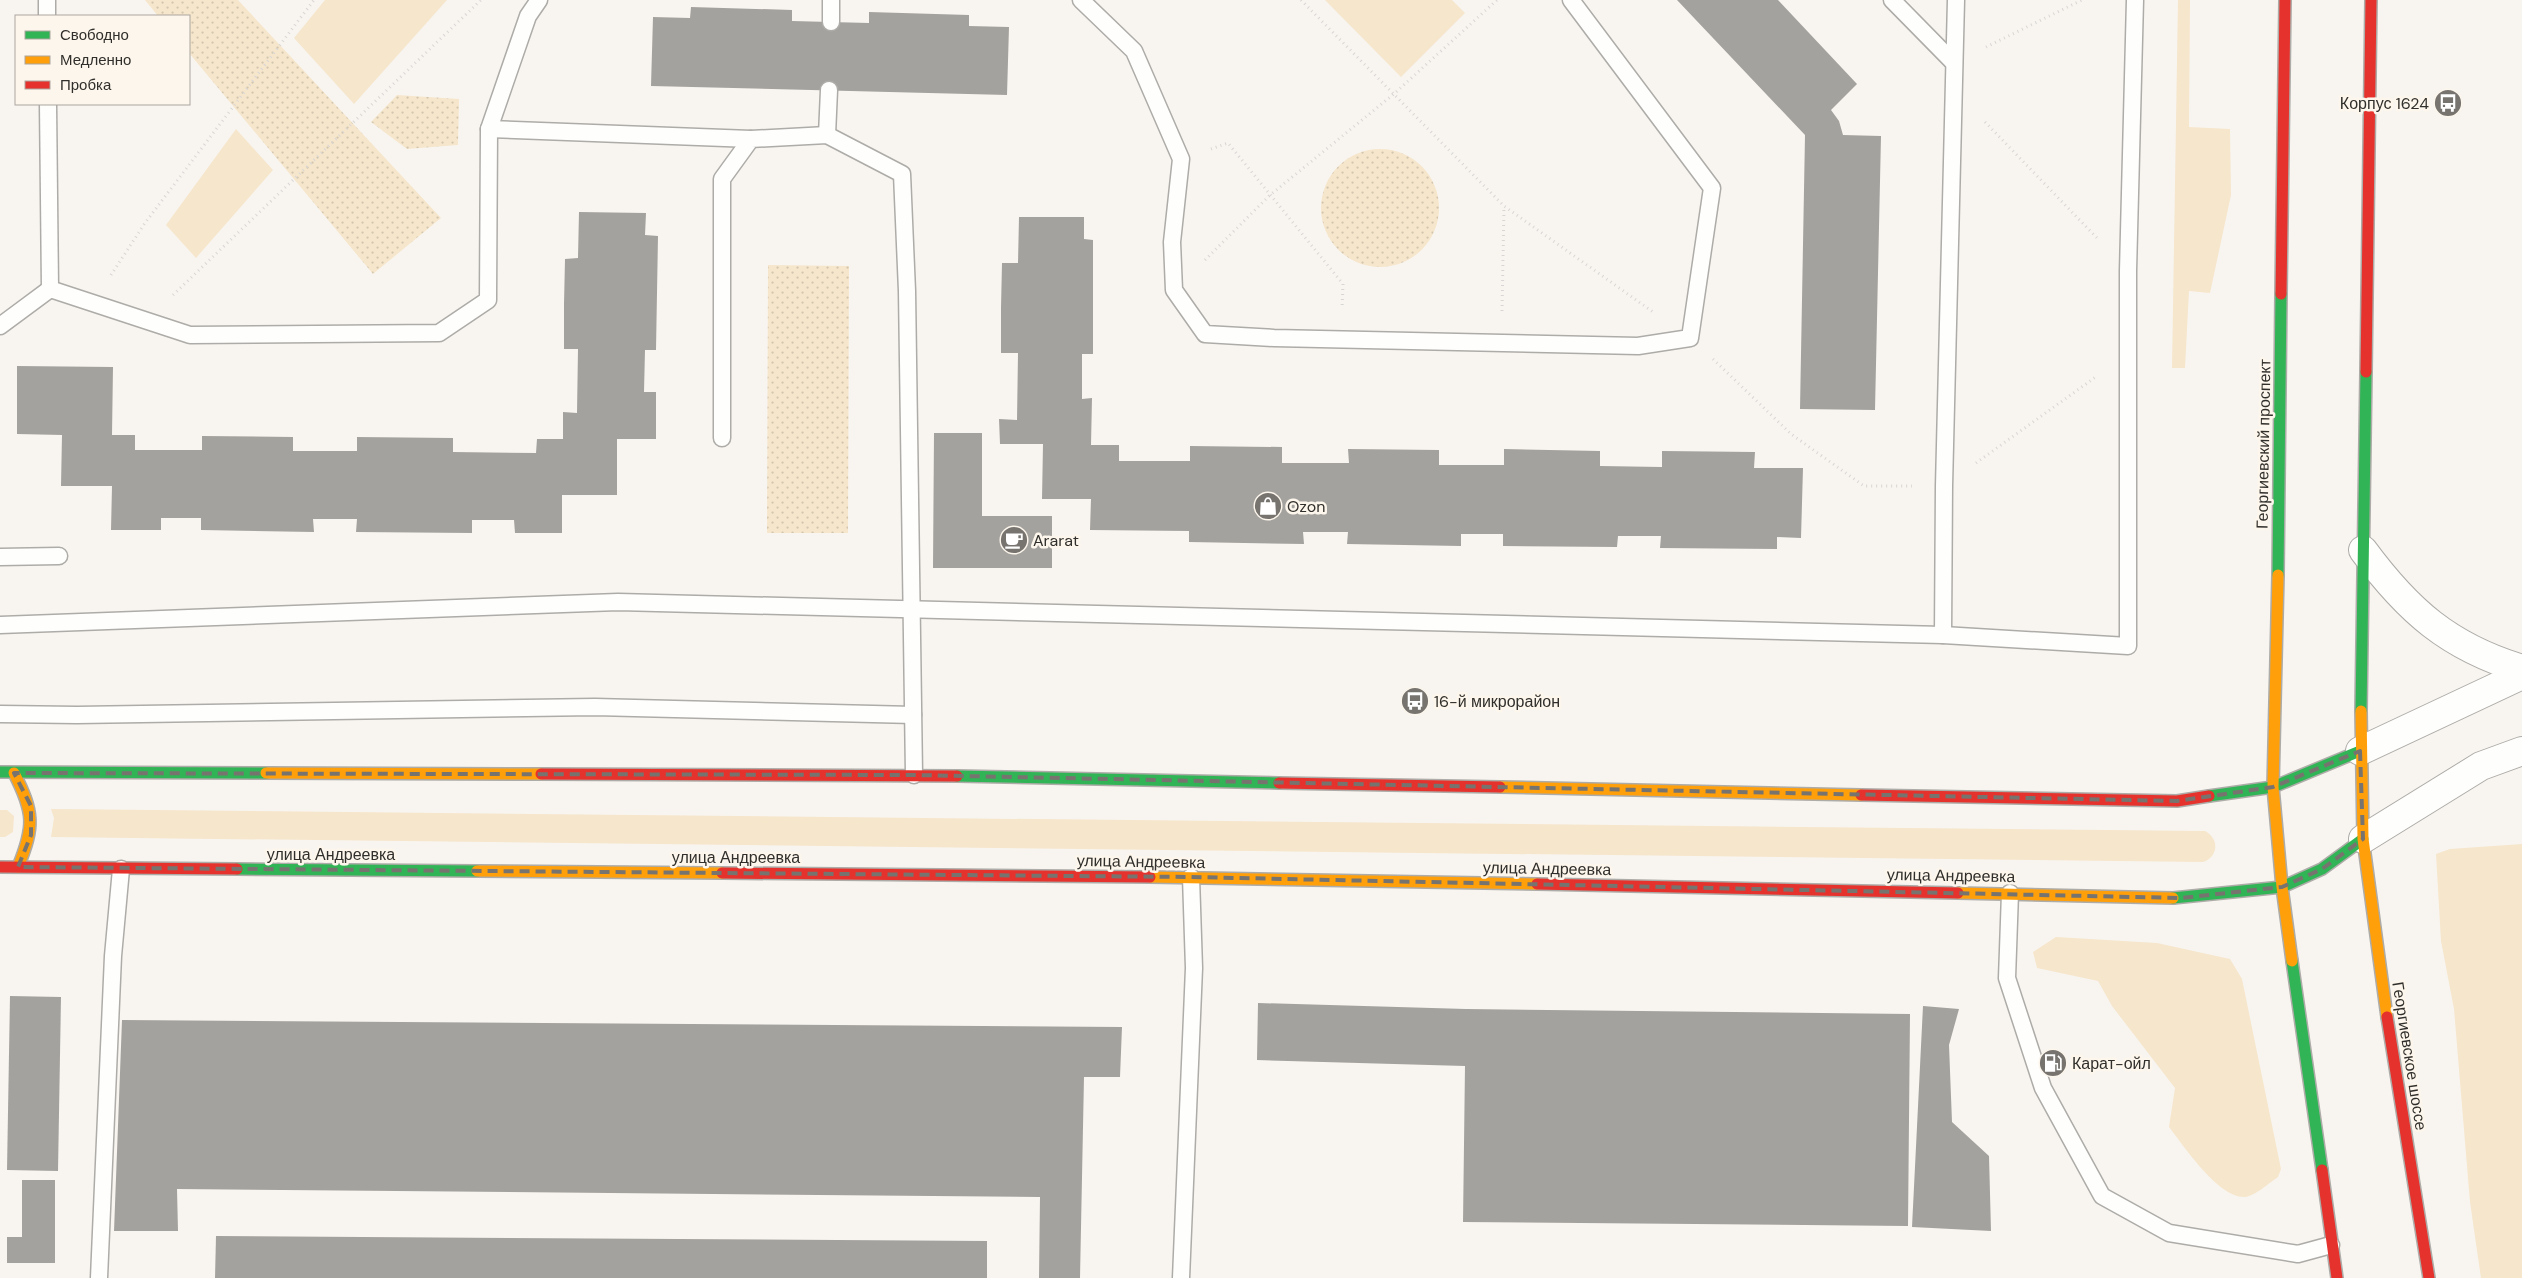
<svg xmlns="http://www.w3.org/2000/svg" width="2522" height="1278" viewBox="0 0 2522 1278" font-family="'DM Sans',sans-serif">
  <defs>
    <pattern id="park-dots" width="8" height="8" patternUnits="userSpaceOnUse" patternTransform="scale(1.25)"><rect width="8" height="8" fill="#f6e6cc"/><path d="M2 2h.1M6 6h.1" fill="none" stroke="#d3c6af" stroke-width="1.8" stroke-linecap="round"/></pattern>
  </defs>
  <rect width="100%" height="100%" fill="#f8f5f0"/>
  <g fill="#f6e6cc">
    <polygon points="325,0 447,0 354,104 294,38"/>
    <polygon points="1325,0 1452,0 1465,13 1401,77"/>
    <polygon points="2178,0 2190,0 2189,127 2230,129 2231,195 2210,293 2189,291 2185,368 2172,368"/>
    <polygon points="236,129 273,170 196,258 166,225"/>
    <path d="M51,809L2205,831C2220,839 2218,857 2203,862L51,837L54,818Z"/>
    <polygon points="0,810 7,810 14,816 13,832 5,837 0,837"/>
    <polygon points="2522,844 2522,1278 2481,1278 2470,1202 2454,1009 2441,941 2436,854 2450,849"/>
    <path d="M2056,937L2157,943L2230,959L2242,979L2281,1169L2278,1177C2269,1183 2255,1196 2245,1197C2218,1198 2184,1146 2169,1127L2175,1088L2112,1006L2098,981L2037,968L2033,952Z"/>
  </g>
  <g fill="url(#park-dots)">
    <polygon points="145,0 238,0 441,218 373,274 189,53 189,16 158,16"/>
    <polygon points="397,95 459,99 458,145 407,149 371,122"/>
    <circle cx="1380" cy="208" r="59"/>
    <polygon points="768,265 849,266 848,533 767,533"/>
  </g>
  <g fill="#a4a29e">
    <polygon points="1677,0 1778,0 1857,84 1831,110 1839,121 1843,135 1881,136 1875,410 1800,409 1805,135"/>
    <polygon points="691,7 792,10 792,21 869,23 869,12 969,15 969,26 1009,27 1007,95 651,86 653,17 690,18"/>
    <polygon points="579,212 646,213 645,235 658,236 656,350 645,350 644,392 656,392 656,439 617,439 617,495 562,495 562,533 515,533 514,520 472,520 472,533 356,532 357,519 313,519 314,532 201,530 201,518 161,518 161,530 111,530 112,486 61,486 62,435 17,434 17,366 113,367 112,435 135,435 135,450 202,450 202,436 293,437 293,451 357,451 357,437 453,438 453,452 536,453 537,439 563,439 563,412 577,413 578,349 564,349 564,304 565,259 578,258"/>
    <polygon points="1019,217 1084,217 1084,239 1093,240 1093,354 1082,354 1082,399 1092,398 1091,445 1119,445 1119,461 1190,461 1190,446 1282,447 1282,463 1349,463 1348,449 1439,450 1439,465 1504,465 1504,449 1600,451 1600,466 1662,467 1662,451 1755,452 1754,468 1803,468 1801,538 1777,537 1777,549 1660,548 1661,536 1618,536 1617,547 1503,546 1503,534 1461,534 1461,546 1347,544 1348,532 1303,532 1304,544 1189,542 1189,531 1090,530 1091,499 1042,499 1043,444 1000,444 999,419 1017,420 1018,353 1001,353 1001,308 1002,263 1018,263"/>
    <polygon points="934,433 982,433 982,516 1052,516 1052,568 933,568"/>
    <polygon points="10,996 61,997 58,1171 7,1170"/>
    <polygon points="1258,1003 1466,1009 1910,1014 1908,1226 1463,1222 1465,1066 1257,1060"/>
    <polygon points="1923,1006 1959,1009 1949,1045 1952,1122 1989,1156 1991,1231 1912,1227"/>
    <polygon points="122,1020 1122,1027 1120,1077 1084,1077 1080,1278 1039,1278 1040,1197 177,1189 178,1231 114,1231"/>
    <polygon points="22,1180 55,1180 55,1263 7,1263 7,1237 22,1237"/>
    <polygon points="216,1236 987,1241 987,1278 215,1278"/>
  </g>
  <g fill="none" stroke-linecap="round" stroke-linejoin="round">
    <defs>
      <g id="lane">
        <polyline points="47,0 47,16"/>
        <polyline points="1081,0 1134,51 1181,159 1172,242 1174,290 1205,334 1274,338 1638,346 1690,338 1712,188 1571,0"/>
        <polyline points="1892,0 1954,63"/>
        <polyline points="831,22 831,0"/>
        <polyline points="48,104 50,289"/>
        <polyline points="489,129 751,139"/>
        <polyline points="827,135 829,90"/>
        <polyline points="0,326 50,289 190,335 439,333 488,300 489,129 528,16 539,0"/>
        <polyline points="722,438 722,179 751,139 827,135 902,174 907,291 914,775"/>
        <polyline points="0,557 59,556"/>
        <polyline points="0,625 618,602 1943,635 2128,646 2128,271 2135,0"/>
        <polyline points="1943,635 1944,486 1956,0"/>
        <polyline points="0,714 77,715 595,707 913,715"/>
        <polyline points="2010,893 2007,978 2043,1088 2102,1196 2169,1233 2298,1254 2331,1245"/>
        <polyline points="99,1278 113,956 121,869"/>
        <polyline points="1181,1278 1194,968 1191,877"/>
      </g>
      <g id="street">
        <path d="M2363,550C2408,611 2449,647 2522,669"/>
        <polyline points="2360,751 2522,675"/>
        <polyline points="2363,839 2481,766 2522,751"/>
      </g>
      <g id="fast">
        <polyline points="2278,575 2281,294"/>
        <polyline points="2361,711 2366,372"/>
        <polyline points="0,772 266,773"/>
        <polyline points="957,776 1279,783"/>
        <polyline points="2209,796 2273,787 2360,751"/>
        <polyline points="237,869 477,871"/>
        <polyline points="2173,898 2282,887 2322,869 2363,839"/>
        <polyline points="2292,961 2322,1170"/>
      </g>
      <g id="slow">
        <polyline points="2278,575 2273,787 2282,887 2292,961"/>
        <polyline points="2361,711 2363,839 2387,1017"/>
        <path d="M14,773C34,812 35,826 18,867"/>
        <polyline points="266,773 541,774"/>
        <polyline points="1500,787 1861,795"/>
        <polyline points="477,871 722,873"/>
        <polyline points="1150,877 1537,884"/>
        <polyline points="1958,893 2173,898"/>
      </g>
      <g id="jam">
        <polyline points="2281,294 2285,0"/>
        <polyline points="2366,372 2371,0"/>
        <polyline points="541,774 957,776"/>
        <polyline points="1279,783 1500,787"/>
        <polyline points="1861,795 2177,801 2209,796"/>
        <polyline points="0,867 237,869"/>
        <polyline points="722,873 1150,877"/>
        <polyline points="1537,884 1958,893"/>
        <polyline points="2387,1017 2429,1278"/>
        <polyline points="2322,1170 2337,1278"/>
      </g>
    </defs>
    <use href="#lane" stroke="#aeaca8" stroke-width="19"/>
    <use href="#street" stroke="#aeaca8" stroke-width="30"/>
    <use href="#fast" stroke="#aeaca8" stroke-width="14"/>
    <use href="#slow" stroke="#aeaca8" stroke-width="14"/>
    <use href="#jam" stroke="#aeaca8" stroke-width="14"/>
    <g stroke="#d8d6d5" stroke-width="3" stroke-dasharray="1 4" stroke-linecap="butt">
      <polyline points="1301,0 1504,206 1653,312"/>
      <polyline points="1986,47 2082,0"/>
      <polyline points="1985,122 2097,238"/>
      <polyline points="1211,149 1228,143 1343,284 1342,309"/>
      <polyline points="1205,260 1269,196 1395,93 1497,0"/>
      <polyline points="111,275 145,223 314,0"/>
      <polyline points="173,295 481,0"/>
      <polyline points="1502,311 1504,207"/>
      <polyline points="1713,359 1791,434 1864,486 1912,486"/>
      <polyline points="1976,463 2097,376"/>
    </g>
    <use href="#lane" stroke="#fefefd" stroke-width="16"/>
    <use href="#street" stroke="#fefefd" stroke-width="28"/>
    <use href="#fast" stroke="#30b455" stroke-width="11"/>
    <use href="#slow" stroke="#ff9f0a" stroke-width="11"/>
    <use href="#jam" stroke="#e5322d" stroke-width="11"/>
  </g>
  <path fill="none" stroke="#777470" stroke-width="4" stroke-dasharray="10 6" stroke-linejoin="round" d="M2360,751L2363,839L2322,869L2282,887L2182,898L1191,877L18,867L31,835V806L14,773L914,775L2177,801L2273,787Z"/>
  <defs>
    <symbol id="bus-disc" viewBox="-11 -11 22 22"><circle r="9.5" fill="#777470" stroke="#fcf6ec"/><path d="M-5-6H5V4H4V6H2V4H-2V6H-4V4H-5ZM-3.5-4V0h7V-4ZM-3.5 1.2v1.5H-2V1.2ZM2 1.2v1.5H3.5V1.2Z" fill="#fff"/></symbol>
    <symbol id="shop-disc" viewBox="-11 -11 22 22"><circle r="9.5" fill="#777470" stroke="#fcf6ec"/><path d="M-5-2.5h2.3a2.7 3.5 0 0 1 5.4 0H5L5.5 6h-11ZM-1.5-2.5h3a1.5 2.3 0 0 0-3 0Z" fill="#fff"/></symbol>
    <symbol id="cafe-disc" viewBox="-11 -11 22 22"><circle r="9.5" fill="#777470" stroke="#fcf6ec"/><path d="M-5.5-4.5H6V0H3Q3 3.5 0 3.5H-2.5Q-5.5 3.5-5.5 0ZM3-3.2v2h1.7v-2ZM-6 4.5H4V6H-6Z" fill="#fff"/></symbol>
    <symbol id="fuel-disc" viewBox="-11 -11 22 22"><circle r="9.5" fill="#777470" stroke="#fcf6ec"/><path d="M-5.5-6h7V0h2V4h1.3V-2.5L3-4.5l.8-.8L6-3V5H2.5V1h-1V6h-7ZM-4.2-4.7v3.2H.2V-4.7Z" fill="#fff"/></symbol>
  </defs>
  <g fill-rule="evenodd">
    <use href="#bus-disc" x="2432" y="87" width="32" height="32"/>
    <use href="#shop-disc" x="1252" y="490" width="32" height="32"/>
    <use href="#cafe-disc" x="998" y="524" width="32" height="32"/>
    <use href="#bus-disc" x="1399" y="685" width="32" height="32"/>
    <use href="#fuel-disc" x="2037" y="1047" width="32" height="32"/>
  </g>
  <g text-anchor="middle" stroke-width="5" stroke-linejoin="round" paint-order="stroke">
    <g font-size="16" fill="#312f2b" stroke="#fcf6ec" text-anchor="start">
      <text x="2429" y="109" text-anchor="end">Корпус 1624</text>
      <text x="1287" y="512">Ozon</text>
      <text x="1033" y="546">Ararat</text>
      <text x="1434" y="707">16-й микрорайон</text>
      <text x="2072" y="1069">Карат-ойл</text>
    </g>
    <g font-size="16" fill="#312f2b" stroke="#fcf6ec">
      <text transform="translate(2263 444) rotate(-89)" y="6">Георгиевский проспект</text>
      <text x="331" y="860">улица Андреевка</text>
      <text x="736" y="863">улица Андреевка</text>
      <text transform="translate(1141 861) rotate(1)" y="6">улица Андреевка</text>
      <text transform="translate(1547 868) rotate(1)" y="6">улица Андреевка</text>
      <text transform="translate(1951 875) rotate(1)" y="6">улица Андреевка</text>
      <text transform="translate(2410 1056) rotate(81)" y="6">Георгиевское шоссе</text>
    </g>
  </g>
  <rect x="15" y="15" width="175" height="90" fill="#fcf6ec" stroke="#aba69f"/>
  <rect x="25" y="31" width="25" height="8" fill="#30b455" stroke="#aba69f"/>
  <text x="60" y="40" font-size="15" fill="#312f2b">Свободно</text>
  <rect x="25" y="56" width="25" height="8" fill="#ff9f0a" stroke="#aba69f"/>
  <text x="60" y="65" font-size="15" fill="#312f2b">Медленно</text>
  <rect x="25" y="81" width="25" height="8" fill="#e5322d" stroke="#aba69f"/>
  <text x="60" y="90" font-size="15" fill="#312f2b">Пробка</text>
</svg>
